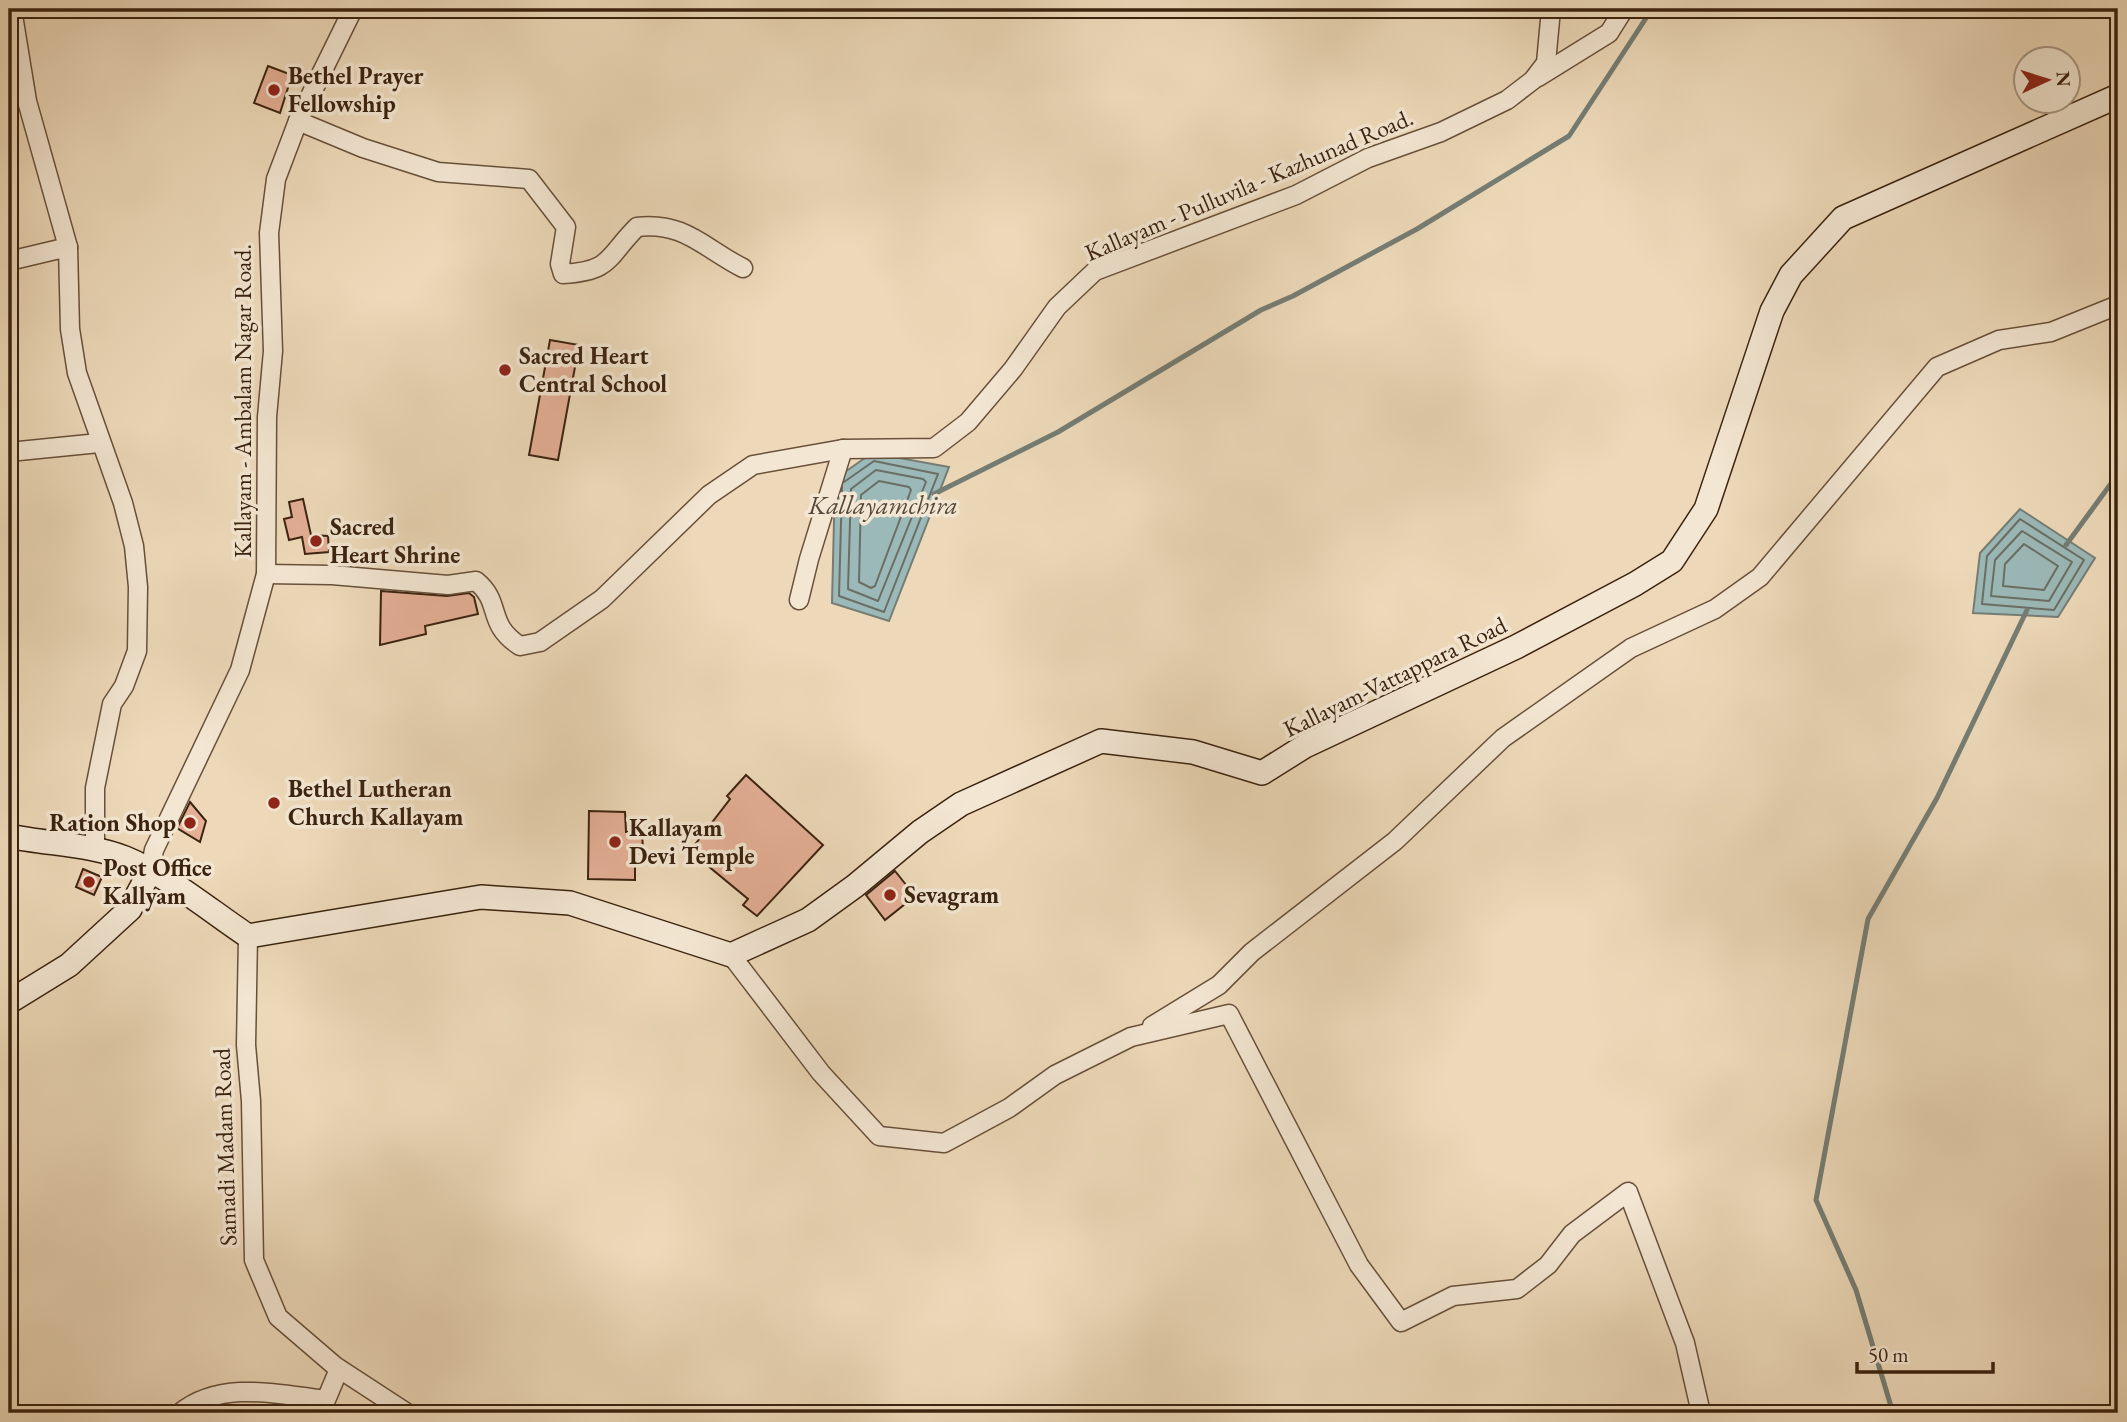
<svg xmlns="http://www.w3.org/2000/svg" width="2127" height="1422" viewBox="0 0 2127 1422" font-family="'EB Garamond',serif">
  <rect width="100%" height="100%" fill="#edd9b9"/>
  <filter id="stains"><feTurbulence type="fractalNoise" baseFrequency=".00286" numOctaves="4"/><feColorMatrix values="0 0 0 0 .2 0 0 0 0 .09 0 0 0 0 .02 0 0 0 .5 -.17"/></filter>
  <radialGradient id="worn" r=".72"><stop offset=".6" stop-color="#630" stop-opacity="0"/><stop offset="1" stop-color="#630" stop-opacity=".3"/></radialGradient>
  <g fill="#9bb9b8" stroke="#757d74" stroke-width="2">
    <polygon points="872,453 949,467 889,621 832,603 835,479"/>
    <polygon points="2020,509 2095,558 2058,617 1973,613 1980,553"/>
  </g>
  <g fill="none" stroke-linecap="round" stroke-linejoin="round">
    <g stroke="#6b6e64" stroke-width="2">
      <polygon points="876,470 923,479 926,482 878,601 848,589 851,489"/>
      <polygon points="879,481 909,487 911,490 875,586 871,588 859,582 861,495"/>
      <polyline points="842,487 839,596 884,612 938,474 874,461 844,482"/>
      <polygon points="2020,519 2084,560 2054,610 1982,604 1987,556"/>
      <polygon points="2022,531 2072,562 2049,601 1991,596 1995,560"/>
      <polygon points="2024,544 2058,566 2044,590 2003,586 2005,564"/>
    </g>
    <g stroke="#757d74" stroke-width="5">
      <polyline points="934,494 1058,432 1261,310 1293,296 1417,229 1569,136 1652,9"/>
      <polyline points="2066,545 2118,474"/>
      <polyline points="1893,1413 1856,1290 1816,1200 1868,919 1937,798 2027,610"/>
    </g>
  </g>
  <g fill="#e4af96" stroke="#3b230f" stroke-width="2">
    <polygon points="268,66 292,75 280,113 254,103"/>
    <polygon points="550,340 579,345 558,460 529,455"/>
    <polygon points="303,499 311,535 328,536 329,552 305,554 302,537 289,540 284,519 292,517 289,502"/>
    <polygon points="381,591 447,596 469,593 474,597 478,614 425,626 426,634 380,645"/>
    <polygon points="746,775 823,845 757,916 743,905 748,899 690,851 730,799 727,796"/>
    <polygon points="190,802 206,821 200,842 177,828"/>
    <polygon points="589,811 625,812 626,832 642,831 643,852 635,855 635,880 588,879"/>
    <polygon points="83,869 102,877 94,895 76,887"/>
    <polygon points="895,871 915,896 885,920 866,895"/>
  </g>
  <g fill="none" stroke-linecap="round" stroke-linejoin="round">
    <defs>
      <g id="street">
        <polyline points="12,9 27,101 68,247 70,329 77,373 123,503 134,546 138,587 137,651 124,686 112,704 95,788 95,849"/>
        <polyline points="1538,77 1609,33 1624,9"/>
        <path d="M298,121L363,148L438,172L529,179L566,227L560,264L563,274C612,271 606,258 637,227C684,221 705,249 743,268"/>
        <polyline points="9,261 68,247"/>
        <polyline points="9,452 99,443"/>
        <path d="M266,574L332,575L448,585L476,581C503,603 485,623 520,646L540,642L602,599L709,495L753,465L843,449L934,448L968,422L1013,369L1057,307L1095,271L1296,195L1368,158L1441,132L1507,100L1533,80L1546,63L1551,9"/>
        <polyline points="799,600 809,559 843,449"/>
        <polyline points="150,871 154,850 240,670 266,574 267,417 273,351 269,233 276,179 298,121 353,9"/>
        <polyline points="248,936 246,1045 251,1101 254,1260 278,1317 335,1366 407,1413"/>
        <polyline points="731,955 821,1073 879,1136 944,1143 1009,1108 1055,1075 1131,1037 1229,1014 1359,1265 1401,1322 1453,1296 1517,1289 1548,1265 1572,1234 1628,1192 1685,1343 1701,1413"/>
        <polyline points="1152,1026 1219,985 1252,952 1395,841 1503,738 1631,648 1715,609 1760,577 1937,367 1999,340 2051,332 2118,305"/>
        <path d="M180,1413C221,1380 277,1394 326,1400L339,1369"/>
      </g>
      <g id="secondary">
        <path d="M9,836C46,844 90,844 125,858C169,876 209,910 248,936L481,897L570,903L731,955L808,920L855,886L920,832L961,804L1101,741L1193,752L1262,773L1305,746L1516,647L1635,584L1672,561L1706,509L1772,311L1791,275L1843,218L2118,96"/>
        <polyline points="9,1002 69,965 130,909 150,871"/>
      </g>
    </defs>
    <use href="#street" stroke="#68503a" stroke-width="21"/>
    <use href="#secondary" stroke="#3b230f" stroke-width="26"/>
    <use href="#street" stroke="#f3e6d2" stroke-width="18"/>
    <use href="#secondary" stroke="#f3e6d2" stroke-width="23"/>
  </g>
  <g fill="#8f2418" stroke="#f3e6d2" stroke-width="2.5">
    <circle cx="274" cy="90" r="7"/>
    <circle cx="505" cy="370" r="7"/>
    <circle cx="316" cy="541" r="7"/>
    <circle cx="274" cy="803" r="7"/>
    <circle cx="190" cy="823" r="7"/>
    <circle cx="615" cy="842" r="7"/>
    <circle cx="89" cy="882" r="7"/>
    <circle cx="890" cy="895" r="7"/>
  </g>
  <g text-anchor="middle" stroke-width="7" stroke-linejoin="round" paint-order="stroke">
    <g font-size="24" font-weight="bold" fill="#3b230f" stroke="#f3e6d2" text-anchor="start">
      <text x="288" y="84">Bethel Prayer<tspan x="288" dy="28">Fellowship</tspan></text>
      <text x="519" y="364">Sacred Heart<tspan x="519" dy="28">Central School</tspan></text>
      <text x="330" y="535">Sacred<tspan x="330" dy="28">Heart Shrine</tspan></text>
      <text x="288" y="797">Bethel Lutheran<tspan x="288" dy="28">Church Kallayam</tspan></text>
      <text x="176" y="831" text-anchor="end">Ration Shop</text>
      <text x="629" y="836">Kallayam<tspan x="629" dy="28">Devi Temple</tspan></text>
      <text x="103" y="876">Post Office<tspan x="103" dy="28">Kallyam</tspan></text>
      <text x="904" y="903">Sevagram</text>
    </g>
    <g font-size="24" fill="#3b230f" stroke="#f3e6d2">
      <text transform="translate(1249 185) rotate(-23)" y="8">Kallayam - Pulluvila - Kazhunad Road.</text>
      <text transform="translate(243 401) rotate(-90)" y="8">Kallayam - Ambalam Nagar Road.</text>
      <text transform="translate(1395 677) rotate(-26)" y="8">Kallayam-Vattappara Road</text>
      <text transform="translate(225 1147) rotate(-92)" y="8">Samadi Madam Road</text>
    </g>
    <g font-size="26" font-style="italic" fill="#534839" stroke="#f3e6d2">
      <text x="883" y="514">Kallayamchira</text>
    </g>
  </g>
  <rect width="2127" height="1422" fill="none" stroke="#edd9b9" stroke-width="35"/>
  <rect x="10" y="10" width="2106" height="1401" fill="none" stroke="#3b230f" stroke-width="3.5"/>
  <rect x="18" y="18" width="2092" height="1387" fill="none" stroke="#3b230f" stroke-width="2"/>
  <g transform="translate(2047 80) rotate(86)"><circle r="33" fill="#f3e6d2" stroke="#a99884" stroke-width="2"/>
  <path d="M0-5L12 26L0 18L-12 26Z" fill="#8f2418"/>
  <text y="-10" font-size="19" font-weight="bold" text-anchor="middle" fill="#3b230f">N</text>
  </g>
  <path d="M1857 1362v10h136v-10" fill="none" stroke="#3b230f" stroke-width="3.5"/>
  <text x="1868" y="1362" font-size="21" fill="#3b230f" stroke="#f3e6d2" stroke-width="5" paint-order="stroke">50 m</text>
  <rect width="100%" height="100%" filter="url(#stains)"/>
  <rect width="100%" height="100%" fill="url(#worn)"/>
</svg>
